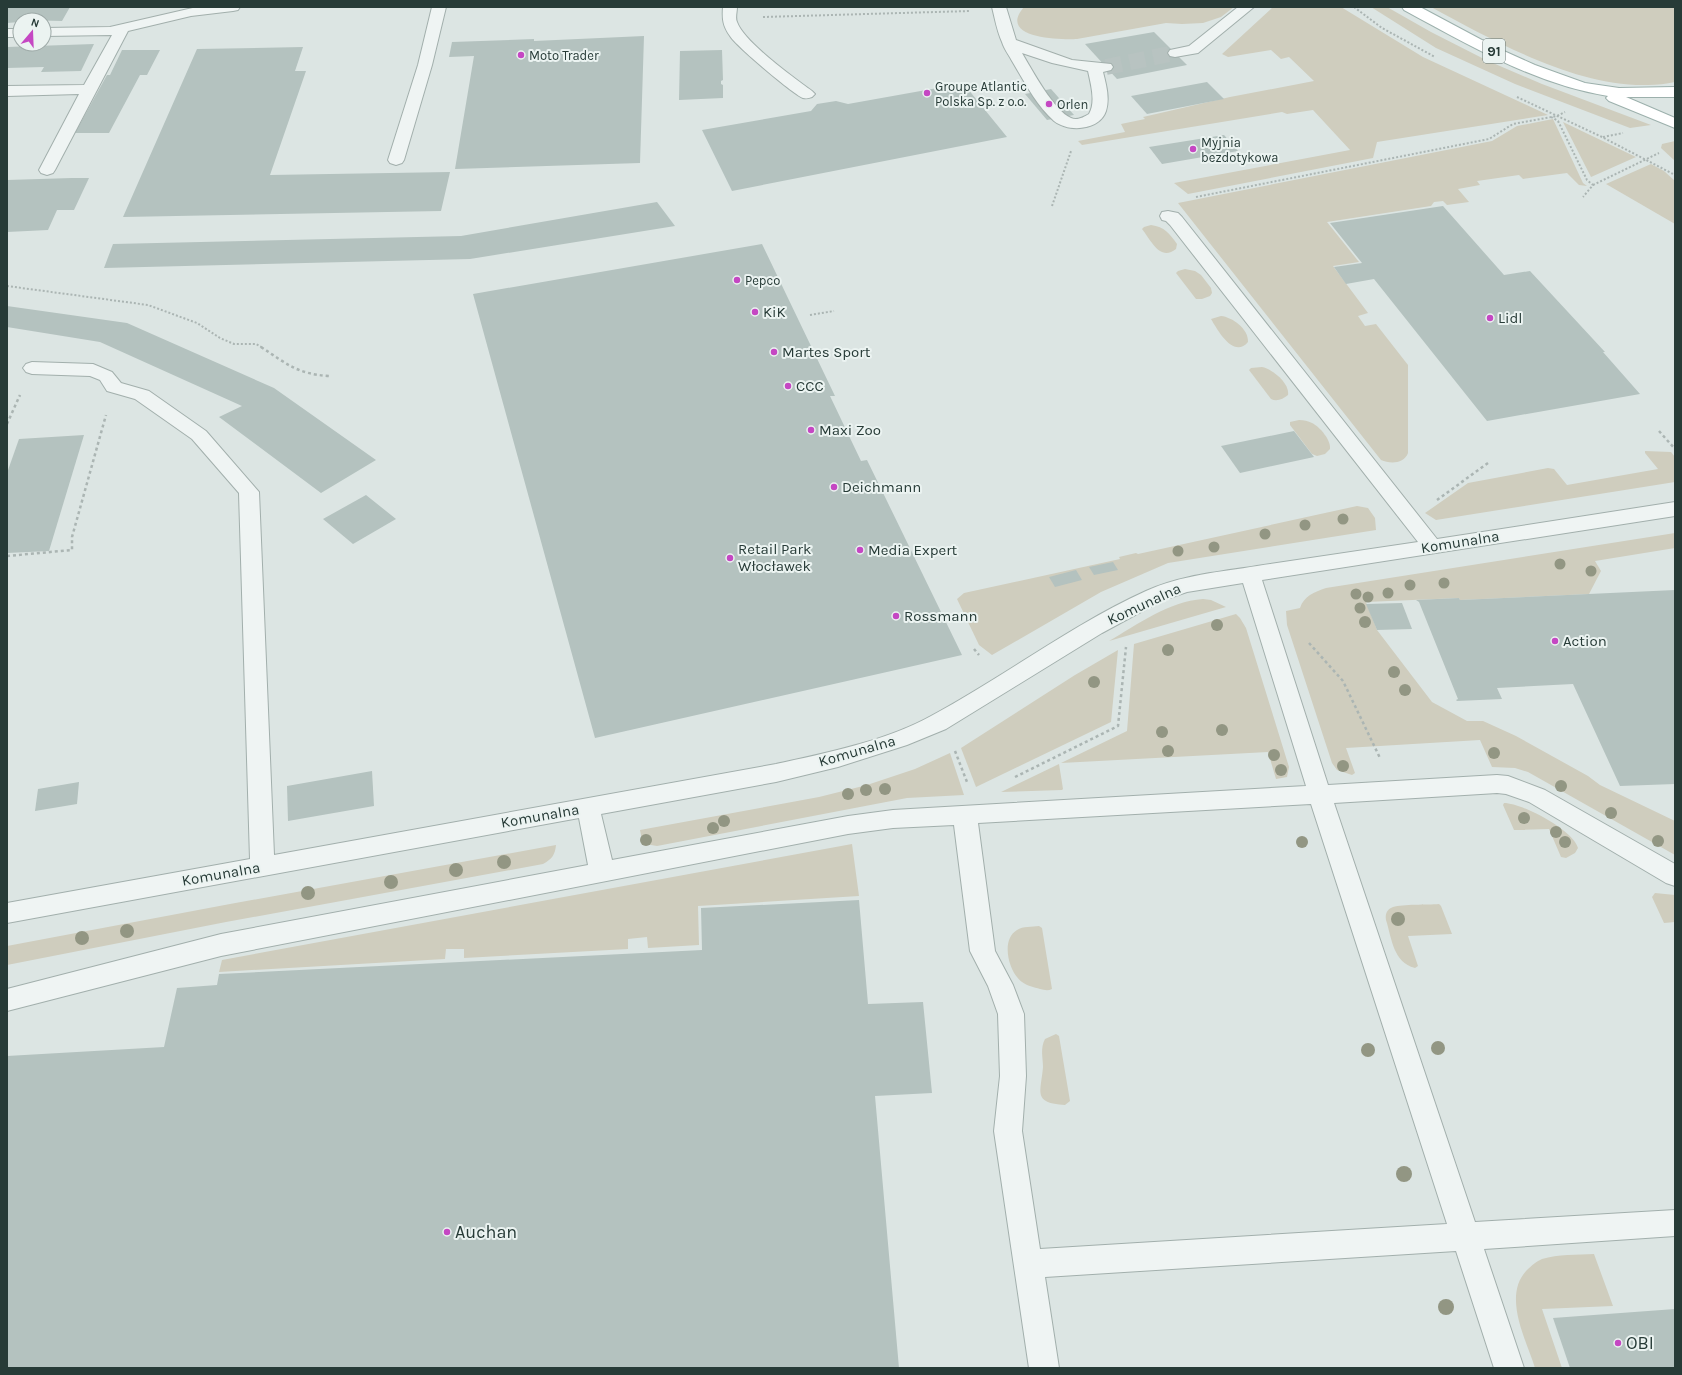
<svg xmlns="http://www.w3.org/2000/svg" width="1682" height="1375" viewBox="0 0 1682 1375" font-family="Karla,sans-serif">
  <rect width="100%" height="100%" fill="#dce5e3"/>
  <g fill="#cfcdbe">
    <path d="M1024,7H1234L1221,17L1203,23L1182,24L1166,23L1077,39C1059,40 997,38 1024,7Z"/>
    <polygon points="1273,7 1341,7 1423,57 1548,115 1377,142 1373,158 1188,194 1174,183 1350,150 1313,110 1287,114 1282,112 1082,145 1078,141 1125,132 1121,124 1145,119 1143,117 1230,97 1314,81 1289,57 1281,59 1271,50 1228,57 1222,54"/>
    <polygon points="1371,7 1387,7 1431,32 1486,60 1542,84 1651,125 1630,128 1515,84 1436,48"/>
    <path d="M1431,7H1675V82C1666,84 1657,85 1648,85C1575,87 1494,41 1431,7Z"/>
    <path d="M1553,119L1583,183L1587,186L1579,185L1567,173L1523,179L1519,175L1477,181L1480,185L1458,189L1469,202L1447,205L1443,201L1434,202L1431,206L1327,222L1359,262L1333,266L1368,313L1358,316L1365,326L1376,324L1408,365V453C1404,464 1390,464 1381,460L1178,203L1492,141L1517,126Z"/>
    <polygon points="1563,122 1636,157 1591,177"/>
    <polygon points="1675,141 1675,161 1661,148 1662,144"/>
    <polygon points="1651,164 1664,171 1675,181 1675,224 1606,184"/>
    <path d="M1151,225C1165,227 1169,233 1177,244L1176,249C1160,262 1151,240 1142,229L1144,227Z"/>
    <polygon points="1185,269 1195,271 1201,275 1211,288 1212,293 1210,296 1202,299 1196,299 1176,273 1178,271"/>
    <path d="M1221,316C1232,317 1249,329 1248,342C1234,359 1218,331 1211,319Z"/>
    <path d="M1262,367C1272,369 1290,383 1288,395C1283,399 1277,402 1271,399L1249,370L1251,368Z"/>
    <path d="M1299,420C1304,420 1308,421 1312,423C1320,427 1331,440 1330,449L1325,454L1317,456L1312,454L1290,425V422Z"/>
    <polygon points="1645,451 1671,452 1675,457 1675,482 1436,520 1425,513 1468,483 1548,468 1554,469 1567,485 1658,469 1645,453"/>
    <polygon points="1357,506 1368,508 1375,518 1376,530 1168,563 1101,592 992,655 979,645 957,599 964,593 1120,559 1119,557 1136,553 1138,554"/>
    <path d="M1675,533V548L1595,561L1601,571L1589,594L1460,600L1459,598L1366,602L1377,630L1432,702L1467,721H1483L1516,736L1588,776L1600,785L1675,821V855L1528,772L1515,768L1492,767L1480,740L1346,748L1355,773L1352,775L1337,770L1332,763L1287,625L1286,611L1300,608C1304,596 1314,592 1326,588Z"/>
    <path d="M1203,599L1211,600L1226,607L1109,641C1137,625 1169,601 1203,599Z"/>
    <polygon points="1236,614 1240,618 1246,628 1289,767 1287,777 1276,779 1268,752 1061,763 1127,731 1134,644"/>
    <polygon points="1118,650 1111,722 976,787 961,748 1075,675"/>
    <polygon points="950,753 964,795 907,798 657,846 645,844 642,840 640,830 819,797 867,785 915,769"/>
    <polygon points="1059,764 1063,789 1062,790 1001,792"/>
    <path d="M1504,803C1522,803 1573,830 1578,848L1575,853L1566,858L1561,857L1549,829L1514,830L1503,805Z"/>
    <polygon points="852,844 859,896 698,906 699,945 648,948 647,937 628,939 628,949 464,958 464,949 446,949 445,959 219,972 222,960"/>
    <path d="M556,845C555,855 552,859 543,864L226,922L7,965V946L230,904Z"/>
    <polygon points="1655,893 1675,895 1675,922 1664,923 1652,897"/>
    <path d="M1439,904L1441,906L1452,934L1408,936L1418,966L1415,968C1393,962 1392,939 1386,920C1385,914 1387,909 1393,907C1403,904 1427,905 1439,904Z"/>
    <path d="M1039,926L1042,928L1052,989C1048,991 1044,990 1040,989C1034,987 1027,986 1022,982C1009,973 1000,940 1017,930C1023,926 1032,927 1039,926Z"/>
    <path d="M1056,1034L1059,1036L1070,1101L1065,1105C1032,1103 1041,1092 1043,1067C1043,1058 1040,1048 1045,1039Z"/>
    <path d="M1594,1254L1613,1306L1542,1309L1562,1368H1535C1526,1339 1502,1296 1527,1270C1531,1266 1537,1261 1542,1259C1558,1254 1577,1255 1594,1254Z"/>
  </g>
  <g fill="#b4c2bf">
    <polygon points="7,7 70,7 62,21 20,20 20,22 7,23"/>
    <polygon points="1154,32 1187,65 1117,79 1085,44"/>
    <polygon points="644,36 640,163 455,169 474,56 449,57 452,42 534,39 534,41"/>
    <polygon points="94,44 81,71 41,72 44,67 7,68 7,47"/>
    <polygon points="303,47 295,71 306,71 270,175 450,172 441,211 123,217 197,49"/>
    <polygon points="122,50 160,50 147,75 140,75 109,133 75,133 107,75 110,75"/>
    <polygon points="722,50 723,80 721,81 721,84 723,85 723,98 679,100 680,51"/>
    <polygon points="1207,82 1224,99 1147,114 1131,96"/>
    <polygon points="963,83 1007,137 732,191 702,130 811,111 817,104 836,101 848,104 943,87 944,88"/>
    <polygon points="1051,89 1074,115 1047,120 1025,94"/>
    <polygon points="1224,135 1238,151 1162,164 1149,147"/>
    <polygon points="72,178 89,178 74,210 57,210 48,230 7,232 7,180"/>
    <polygon points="657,202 675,226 470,259 104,268 113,244 461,236"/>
    <polygon points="1443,206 1504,275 1530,271 1605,352 1603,352 1640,394 1487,421 1374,279 1346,284 1334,267 1362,263 1330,223"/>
    <polygon points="762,244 835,396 830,396 861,461 867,460 962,655 595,738 473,294"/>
    <polygon points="7,306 127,323 274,388 376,460 321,493 219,417 242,406 100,342 7,327"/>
    <polygon points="1294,431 1314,457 1240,473 1221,446"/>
    <polygon points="84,435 49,551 7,553 7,473 19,439"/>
    <polygon points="366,495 396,519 353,544 323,519"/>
    <polygon points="1113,562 1118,570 1094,575 1089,567"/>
    <polygon points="1076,570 1082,580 1055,587 1049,577"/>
    <polygon points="1675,590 1675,784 1620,786 1573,684 1497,688 1502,699 1457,701 1456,700 1458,699 1419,602 1416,600 1459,598 1460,600"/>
    <polygon points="1402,603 1412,629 1377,630 1366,604"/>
    <polygon points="372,771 374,806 288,821 287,786"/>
    <polygon points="79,782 77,804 35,811 38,789"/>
    <polygon points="859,900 868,1004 923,1002 932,1093 875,1096 899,1368 7,1368 7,1056 164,1047 177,988 217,985 219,974 702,950 701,908"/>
    <polygon points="1675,1309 1675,1368 1570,1368 1553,1318"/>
  </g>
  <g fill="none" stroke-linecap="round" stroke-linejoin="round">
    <polyline stroke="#b8c3c1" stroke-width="16" stroke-dasharray="16 8" stroke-linecap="butt" points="1106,67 1175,53"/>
    <defs>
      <g id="minor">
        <polygon points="197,7 240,7 238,10 233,11 191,16 128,31 55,170 53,173 47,175 41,173 39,170 79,94 7,96 7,86 84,85 112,35 44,36 44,28 110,27"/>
        <polygon points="432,7 446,7 432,65 404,160 402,163 396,165 390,163 388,160 418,65"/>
        <path d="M723,7H737C737,12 735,18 737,22C744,42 794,78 812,91L815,94L812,97C809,98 807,99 803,98C793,94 736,46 730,36C723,26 722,19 723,7Z"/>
        <path d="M992,7H1006L1016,40L1072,60L1111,64L1113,67L1111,70L1103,72C1106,84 1110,98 1106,111C1100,130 1069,133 1054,121C1036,105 1024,81 1012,61C1009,55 1004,49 1002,42C997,31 995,19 992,7ZM1022,53L1052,63L1088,71C1091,85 1096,102 1089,114C1084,117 1077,121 1071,118C1054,111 1032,70 1022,53Z"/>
        <polygon points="1238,7 1254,7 1198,53 1175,57 1170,56 1168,53 1170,50 1189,46"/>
        <rect x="7" y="29" width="13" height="8"/>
        <path d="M1168,211L1178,213L1182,217L1437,539L1675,502V516L1262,580L1328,785L1497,775L1508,776L1545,790L1675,864V886L1666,883L1529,802L1506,794L1497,793L1334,803L1475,1222L1675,1210V1236L1484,1249L1524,1368H1494L1456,1251L1045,1277L1059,1368H1029L994,1131L1000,1076L998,1014L988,986L970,951L954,825L893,828L848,834L221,956L7,1011V989L221,934L588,865L579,818L7,923V903L250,859L239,493L192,439L135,399L107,391L100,380L90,376L32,374L26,372L23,368L26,364L32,362L93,364L112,372L121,383L149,391L206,431L259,492L274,855L776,764C826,753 886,741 931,716C1004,677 1071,625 1146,591C1181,575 1220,572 1257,566C1311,558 1364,550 1418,542L1170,225L1166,221L1162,220L1160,216L1162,212ZM1243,583L1306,786L893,810L848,816L612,860L601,814L776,782L838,767L907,745L946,729L1102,633L1161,601L1187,592ZM1311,804L1447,1224L1040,1249L1022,1131L1026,1076L1024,1014L1013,985L995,951L978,823Z"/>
      </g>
      <path id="major" d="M1402,7H1420L1495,47L1535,65L1585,83L1619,88L1675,87V97H1626L1675,118V128L1609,101L1606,98L1608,96C1534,84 1469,45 1404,10Z"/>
    </defs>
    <use href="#minor" stroke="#a2afac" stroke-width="2"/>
    <use href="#major" stroke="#9cb0ac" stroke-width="2"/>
    <g stroke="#abb5b3" stroke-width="2" stroke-dasharray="2 2" stroke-linecap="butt">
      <polyline points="1354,7 1382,28 1435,57"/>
      <polyline points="763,17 970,11"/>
      <polyline points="1517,97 1602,137 1675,175"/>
      <polyline points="1551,117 1558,121 1587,180 1593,185 1583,197"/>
      <polyline points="1603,137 1623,133"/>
      <polyline points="1593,185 1659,153"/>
      <polyline points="1196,197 1489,139 1513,124 1557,116 1565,112"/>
      <polyline points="1052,206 1071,151"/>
      <polyline points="7,286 148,305 197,323 220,338 234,344 256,344 263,348"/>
      <polyline points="810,315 834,311"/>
    </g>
    <g stroke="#abb5b3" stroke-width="2.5" stroke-dasharray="3 3" stroke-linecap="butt">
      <path d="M261,347C287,364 297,374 329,376"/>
      <polyline points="7,424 20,395"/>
      <polyline points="1659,431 1675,449"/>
      <polyline points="1437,500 1488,463"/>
      <polyline points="7,556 72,550 72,537 106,415"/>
      <polyline points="1309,643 1343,681 1380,758"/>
      <polyline points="974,649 979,655"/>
      <polyline points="955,751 967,782"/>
      <polyline points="1015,777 1118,726 1126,647"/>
    </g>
    <use href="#minor" fill="#eff4f3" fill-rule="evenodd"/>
    <use href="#major" fill="#fff" fill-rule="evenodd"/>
  </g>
  <g fill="#929683">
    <circle cx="1343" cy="519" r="5.5"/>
    <circle cx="1305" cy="525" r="5.5"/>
    <circle cx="1265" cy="534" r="5.5"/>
    <circle cx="1214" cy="547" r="5.5"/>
    <circle cx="1178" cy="551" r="5.5"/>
    <circle cx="1560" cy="564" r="5.5"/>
    <circle cx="1591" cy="571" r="5.5"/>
    <circle cx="1444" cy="583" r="5.5"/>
    <circle cx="1410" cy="585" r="5.5"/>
    <circle cx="1388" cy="593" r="5.5"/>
    <circle cx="1356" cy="594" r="5.5"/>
    <circle cx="1368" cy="597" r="5.5"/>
    <circle cx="1360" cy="608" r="5.5"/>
    <circle cx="1365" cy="622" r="6"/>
    <circle cx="1217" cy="625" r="6"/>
    <circle cx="1168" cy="650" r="6"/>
    <circle cx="1394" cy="672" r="6"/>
    <circle cx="1094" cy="682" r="6"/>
    <circle cx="1405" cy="690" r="6"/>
    <circle cx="1222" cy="730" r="6"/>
    <circle cx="1162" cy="732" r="6"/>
    <circle cx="1168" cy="751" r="6"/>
    <circle cx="1494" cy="753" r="6"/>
    <circle cx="1274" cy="755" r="6"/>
    <circle cx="1343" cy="766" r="6"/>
    <circle cx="1281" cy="770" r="6"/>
    <circle cx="1561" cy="786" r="6"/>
    <circle cx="885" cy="789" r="6"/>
    <circle cx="866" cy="790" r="6"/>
    <circle cx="848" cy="794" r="6"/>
    <circle cx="1611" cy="813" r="6"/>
    <circle cx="1524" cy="818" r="6"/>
    <circle cx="724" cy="821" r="6"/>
    <circle cx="713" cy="828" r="6"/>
    <circle cx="1556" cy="832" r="6"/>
    <circle cx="646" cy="840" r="6"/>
    <circle cx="1658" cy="841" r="6"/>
    <circle cx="1302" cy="842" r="6"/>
    <circle cx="1565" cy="842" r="6"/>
    <circle cx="504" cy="862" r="7"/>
    <circle cx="456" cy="870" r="7"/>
    <circle cx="391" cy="882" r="7"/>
    <circle cx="308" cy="893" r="7"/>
    <circle cx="1398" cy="919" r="7"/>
    <circle cx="127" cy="931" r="7"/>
    <circle cx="82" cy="938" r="7"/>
    <circle cx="1438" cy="1048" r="7"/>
    <circle cx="1368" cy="1050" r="7"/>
    <circle cx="1404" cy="1174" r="8"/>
    <circle cx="1446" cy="1307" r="8"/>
  </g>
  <g fill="#c547c3" stroke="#ebf3f1" stroke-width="1.5">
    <circle cx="521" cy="55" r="4"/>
    <circle cx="927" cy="93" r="4"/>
    <circle cx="1049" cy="104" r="4"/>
    <circle cx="1193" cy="149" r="4"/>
    <circle cx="737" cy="280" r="4"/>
    <circle cx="755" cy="312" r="4"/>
    <circle cx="1490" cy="318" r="4"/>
    <circle cx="774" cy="352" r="4"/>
    <circle cx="788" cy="386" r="4"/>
    <circle cx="811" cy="430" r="4"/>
    <circle cx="834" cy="487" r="4"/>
    <circle cx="860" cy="550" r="4"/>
    <circle cx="730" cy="558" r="4"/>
    <circle cx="896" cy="616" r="4"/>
    <circle cx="1555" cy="641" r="4"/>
    <circle cx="447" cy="1232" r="4"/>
    <circle cx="1618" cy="1343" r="4"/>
  </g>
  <g text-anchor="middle" stroke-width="4" stroke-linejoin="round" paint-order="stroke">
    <g font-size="13" fill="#273b37" stroke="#ebf3f1" text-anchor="start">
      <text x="529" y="60">Moto Trader</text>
      <text x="935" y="91">Groupe Atlantic<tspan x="935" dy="15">Polska Sp. z o.o.</tspan></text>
      <text x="1057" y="109">Orlen</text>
      <text x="1201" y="147">Myjnia<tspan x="1201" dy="15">bezdotykowa</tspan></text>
      <text x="745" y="285">Pepco</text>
    </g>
    <rect fill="#ebf3f1" stroke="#62726f" stroke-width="1" x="1483" y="39" width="22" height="24" rx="3"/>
    <g font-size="14" font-weight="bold" fill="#273b37">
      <text x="1494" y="56">91</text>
    </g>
    <g font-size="15" fill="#273b37" stroke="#ebf3f1" text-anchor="start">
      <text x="763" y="317">KiK</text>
      <text x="1498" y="323">Lidl</text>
      <text x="782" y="357">Martes Sport</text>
      <text x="796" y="391">CCC</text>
      <text x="819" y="435">Maxi Zoo</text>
      <text x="842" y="492">Deichmann</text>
      <text x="738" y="554">Retail Park<tspan x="738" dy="17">Włocławek</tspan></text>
      <text x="868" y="555">Media Expert</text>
      <text x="904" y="621">Rossmann</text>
      <text x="1563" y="646">Action</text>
    </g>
    <g font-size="15" fill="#273b37" stroke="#ebf3f1">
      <text transform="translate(1460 542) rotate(-9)" y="5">Komunalna</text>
      <text transform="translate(1144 604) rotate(-25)" y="5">Komunalna</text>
      <text transform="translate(857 751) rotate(-16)" y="5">Komunalna</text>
      <text transform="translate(540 816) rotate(-10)" y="5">Komunalna</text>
      <text transform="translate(221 874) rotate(-10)" y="5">Komunalna</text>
    </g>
    <g font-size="18" fill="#273b37" stroke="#ebf3f1" text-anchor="start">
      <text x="455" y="1238">Auchan</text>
      <text x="1626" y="1349">OBI</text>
    </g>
  </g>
  <rect width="1682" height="1375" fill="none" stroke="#273b37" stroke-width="16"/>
  <g transform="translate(32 32) rotate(19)"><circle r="19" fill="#ebf3f1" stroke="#9da9a7"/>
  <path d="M0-3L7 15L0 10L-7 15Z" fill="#c547c3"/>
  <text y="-6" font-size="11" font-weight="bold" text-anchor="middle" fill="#273b37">N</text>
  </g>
</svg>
